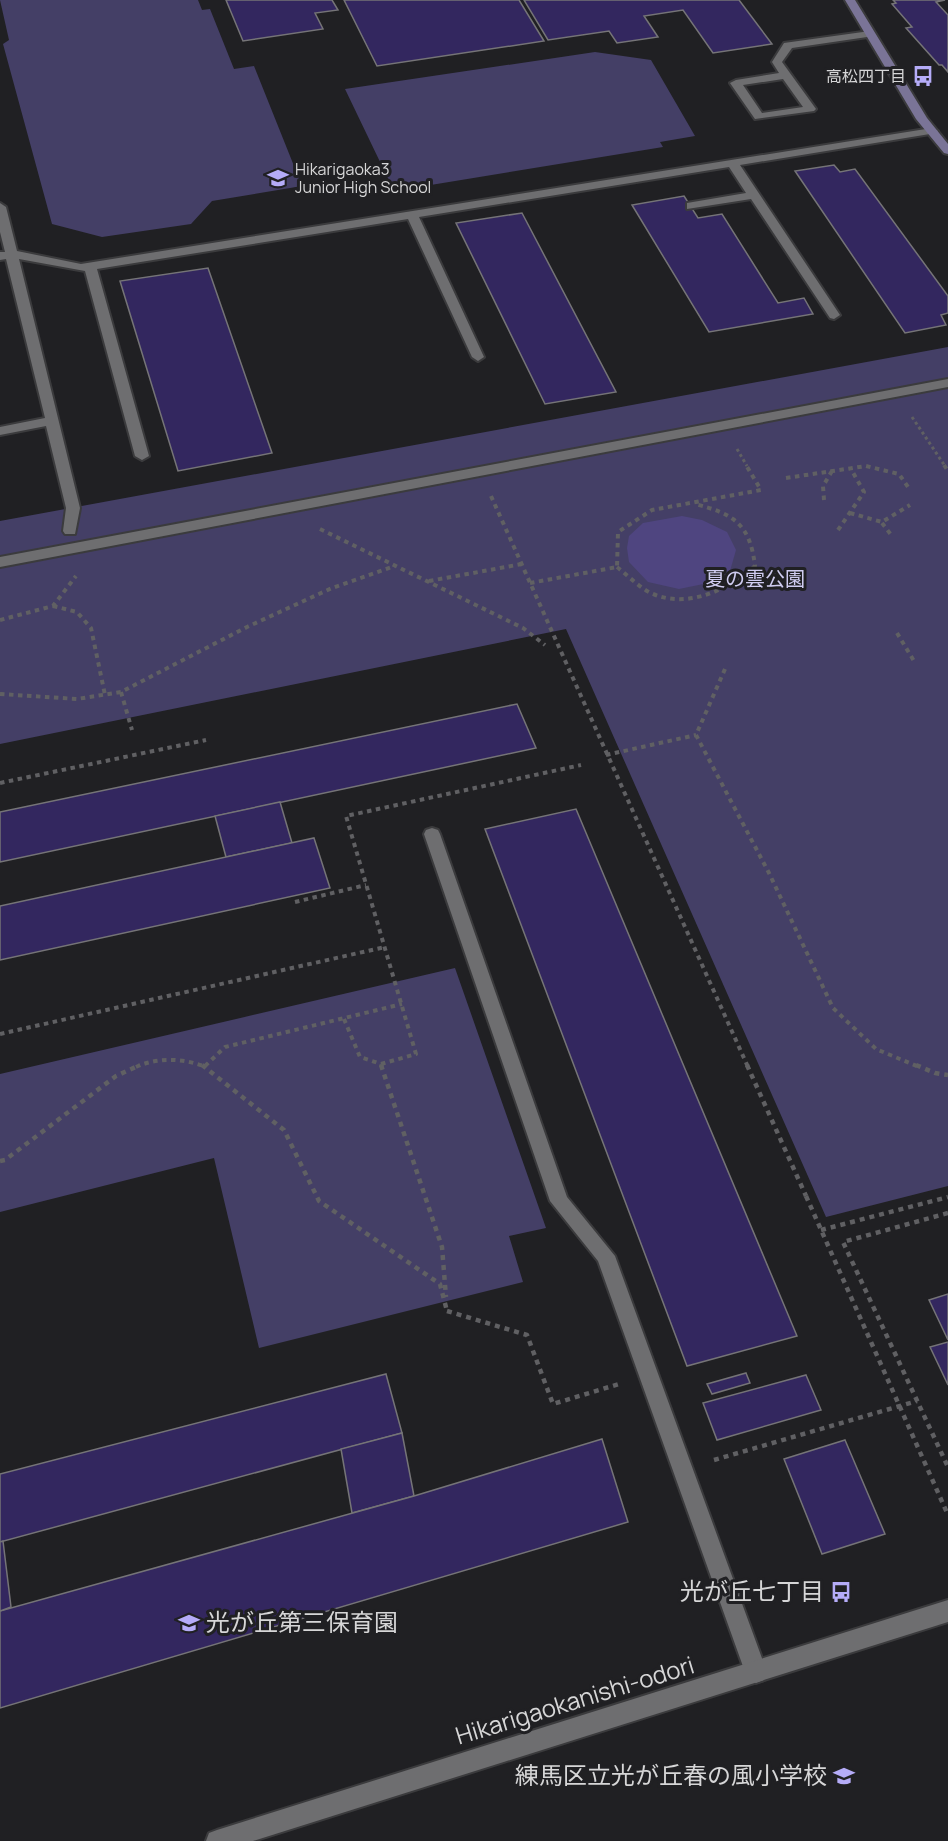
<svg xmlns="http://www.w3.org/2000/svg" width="948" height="1841" viewBox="0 0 948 1841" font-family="Manrope,'Noto Sans JP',sans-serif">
  <rect width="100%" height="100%" fill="#202023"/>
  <g fill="#443f66">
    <polygon points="0,0 198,0 202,10 210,9 234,69 254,66 302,186 212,201 191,224 102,237 52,224 3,44 9,40"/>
    <polygon points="595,52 651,60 695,136 660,142 663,147 394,191 345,89"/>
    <polygon points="948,347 948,1186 826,1217 566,629 0,744 0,521"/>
    <polygon points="455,968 546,1228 509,1236 523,1282 259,1348 214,1158 0,1212 0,1074"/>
  </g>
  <polygon fill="#4f4580" points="682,516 702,520 727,532 736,550 730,571 718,581 679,589 648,582 629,562 627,548 629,536 643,523"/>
  <g fill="#33275f" stroke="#757477" stroke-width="1.5">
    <polygon points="226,0 332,0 338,10 315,13 323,29 243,41"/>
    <polygon points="344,0 519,0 544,41 377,66"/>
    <polygon points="524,0 739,0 772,44 713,53 683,10 644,16 658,37 617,43 609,31 548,40"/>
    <polygon points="893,0 945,0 936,2 948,15 948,72 942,65 939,65 906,28 912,27 892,4 896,3"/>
    <polygon points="834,165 840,172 855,169 948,296 948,313 941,315 946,325 905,333 795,171"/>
    <polygon points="684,196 698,218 722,214 778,303 804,298 813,314 709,332 632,205"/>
    <polygon points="522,213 616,392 545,404 456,223"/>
    <polygon points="208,268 272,453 178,471 120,281"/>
    <polygon points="517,704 536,748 0,862 0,812"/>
    <polygon points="280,802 292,843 226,857 215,816"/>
    <polygon points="576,809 797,1336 687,1366 485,829"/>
    <polygon points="314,838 330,888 0,960 0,906"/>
    <polygon points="948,1294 948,1340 929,1300"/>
    <polygon points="948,1342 948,1385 930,1347"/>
    <polygon points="746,1373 750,1383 712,1394 707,1384"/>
    <polygon points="386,1374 402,1433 0,1542 0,1474"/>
    <polygon points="806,1375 821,1410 717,1440 703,1403"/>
    <polygon points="402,1433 414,1496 352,1513 341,1449"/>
    <polygon points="602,1439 628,1522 0,1708 0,1611 414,1496"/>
    <polygon points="845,1440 885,1534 822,1554 784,1459"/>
    <polygon points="3,1541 11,1607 0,1611 0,1542"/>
  </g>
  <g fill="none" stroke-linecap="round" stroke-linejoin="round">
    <defs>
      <g id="service">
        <path d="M870,31L874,32V36L792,48L782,62L816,109L814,111L755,119L730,83L736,80L779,73L772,62L784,43ZM783,79L803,107L762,113L743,85Z"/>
        <polygon points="932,128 938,131 936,133 740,165 840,315 834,319 830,318 751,199 687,209 687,203 746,193 729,167 419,217 484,357 478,361 472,357 408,219 97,269 149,456 142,460 135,456 85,271 19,259 80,508 75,534 65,534 63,531 66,508 46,426 0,435 0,427 45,418 6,259 0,260 0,252 5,252 0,232 0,203 6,207 17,251 81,264"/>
        <polygon points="432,828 438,830 440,834 567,1197 615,1256 767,1672 764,1680 756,1683 748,1680 745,1672 598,1261 550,1201 424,834 426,830"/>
      </g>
      <polygon id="pedestrian" points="948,379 948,387 0,567 0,557"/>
      <polygon id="tertiary" points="948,1600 948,1622 253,1841 206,1841 209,1833 217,1830"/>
      <polygon id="secondary" points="845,0 855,0 927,118 948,144 948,154 944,153 916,119"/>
    </defs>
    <use href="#service" stroke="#3b3b3d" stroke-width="4"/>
    <use href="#pedestrian" stroke="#3b3b3d" stroke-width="4"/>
    <use href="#tertiary" stroke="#3b3b3d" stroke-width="4"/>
    <use href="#secondary" stroke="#3b3b3d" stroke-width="4"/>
    <g stroke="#606063" stroke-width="3" stroke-dasharray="3 3" stroke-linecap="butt">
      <polyline points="912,417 945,466"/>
      <polyline points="737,449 747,466"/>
    </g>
    <g stroke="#606063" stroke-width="4" stroke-dasharray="4.5 4.5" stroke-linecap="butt">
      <polyline points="944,465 948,471"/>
      <polyline points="786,478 866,466 899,474 908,487"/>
      <polyline points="491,496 748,1067"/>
      <polyline points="824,500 823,486 832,471"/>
      <polyline points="850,513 882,522 910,505"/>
      <polyline points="882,523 892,536"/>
      <polyline points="320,529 523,628 545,645"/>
      <polyline points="838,530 864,492 851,469"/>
      <path d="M617,567C627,575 636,584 647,591C683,611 727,591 755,566C750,524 734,514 695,504"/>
      <polyline points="429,581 522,564"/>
      <polyline points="530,583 617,567 618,532 652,510 761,490 746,465"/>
      <polyline points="53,606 77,612 91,628 105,695"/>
      <polyline points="0,620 53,606 76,576"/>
      <polyline points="897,633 914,661"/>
      <polyline points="725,669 696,735 769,873 833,1008 876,1049 919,1067"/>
      <polyline points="121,692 132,730"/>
      <polyline points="0,694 77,699 121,692 247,627 332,588 395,566"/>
      <polyline points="606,755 696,735"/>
      <polyline points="0,783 206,740"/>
      <polyline points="295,902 366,885"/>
      <polyline points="344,1019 360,1057 381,1064 382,1067"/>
      <polyline points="0,1034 385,947"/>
      <polyline points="381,1064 416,1054 346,816 581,765"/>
      <polyline points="205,1066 225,1047 402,1004"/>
      <path d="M136,1067C158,1057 183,1058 206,1067"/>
    </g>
    <g stroke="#606063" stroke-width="4.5" stroke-dasharray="5 5" stroke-linecap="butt">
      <polyline points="202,1065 284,1130 319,1201 440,1284 447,1311"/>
      <polyline points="381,1065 442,1247 446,1297"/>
      <polyline points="747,1065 806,1196"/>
      <polyline points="916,1065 935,1073 948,1075"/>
      <polyline points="0,1161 5,1160 116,1076 140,1065"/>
      <polyline points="948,1213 843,1242 948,1467"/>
      <polyline points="821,1230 948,1197"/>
      <polyline points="447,1311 527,1335 553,1404 619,1384"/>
      <polyline points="714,1460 917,1401"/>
    </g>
    <use href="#service" fill="#6e6e70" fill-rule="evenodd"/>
    <use href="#pedestrian" fill="#6e6e70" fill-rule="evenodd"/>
    <use href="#tertiary" fill="#6e6e70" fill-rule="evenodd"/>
    <use href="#secondary" fill="#7a7497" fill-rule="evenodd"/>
    <polyline stroke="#606063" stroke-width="4.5" stroke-dasharray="5 5" stroke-linecap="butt" points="806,1196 948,1515"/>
  </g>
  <defs>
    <symbol id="bus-bare" viewBox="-9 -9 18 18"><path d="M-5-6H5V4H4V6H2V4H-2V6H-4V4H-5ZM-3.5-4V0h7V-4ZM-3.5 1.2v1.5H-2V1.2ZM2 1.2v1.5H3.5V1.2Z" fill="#b5acf8" stroke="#202023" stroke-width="2.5" paint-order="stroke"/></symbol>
    <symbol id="school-bare" viewBox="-9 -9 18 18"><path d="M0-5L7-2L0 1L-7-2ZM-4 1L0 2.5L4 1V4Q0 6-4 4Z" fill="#b5acf8" stroke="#202023" stroke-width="2.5" paint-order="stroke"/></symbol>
  </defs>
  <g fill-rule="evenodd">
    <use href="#bus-bare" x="908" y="61" width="30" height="30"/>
    <use href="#school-bare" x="263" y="163" width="30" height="30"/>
    <use href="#bus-bare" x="826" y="1577" width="30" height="30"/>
    <use href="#school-bare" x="174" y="1608" width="30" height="30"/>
    <use href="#school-bare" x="829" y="1761" width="30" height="30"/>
  </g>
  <g text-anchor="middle" stroke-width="6" stroke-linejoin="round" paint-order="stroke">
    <g font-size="16" fill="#d6d6d7" stroke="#202023" text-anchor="end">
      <text x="906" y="82">高松四丁目</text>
      <text x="295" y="175" text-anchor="start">Hikarigaoka3<tspan x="295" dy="18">Junior High School</tspan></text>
    </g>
    <g font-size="20" fill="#cfccf0" stroke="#202023">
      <text x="755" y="586">夏の雲公園</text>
    </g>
    <g font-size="24" fill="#d6d6d7" stroke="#202023" text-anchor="end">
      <text x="824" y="1600">光が丘七丁目</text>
      <text x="206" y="1631" text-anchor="start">光が丘第三保育園</text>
      <text x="827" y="1784">練馬区立光が丘春の風小学校</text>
    </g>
    <g font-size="24" fill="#d6d6d7" stroke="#202023">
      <text transform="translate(575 1701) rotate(-17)" y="8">Hikarigaokanishi-odori</text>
    </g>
  </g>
</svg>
